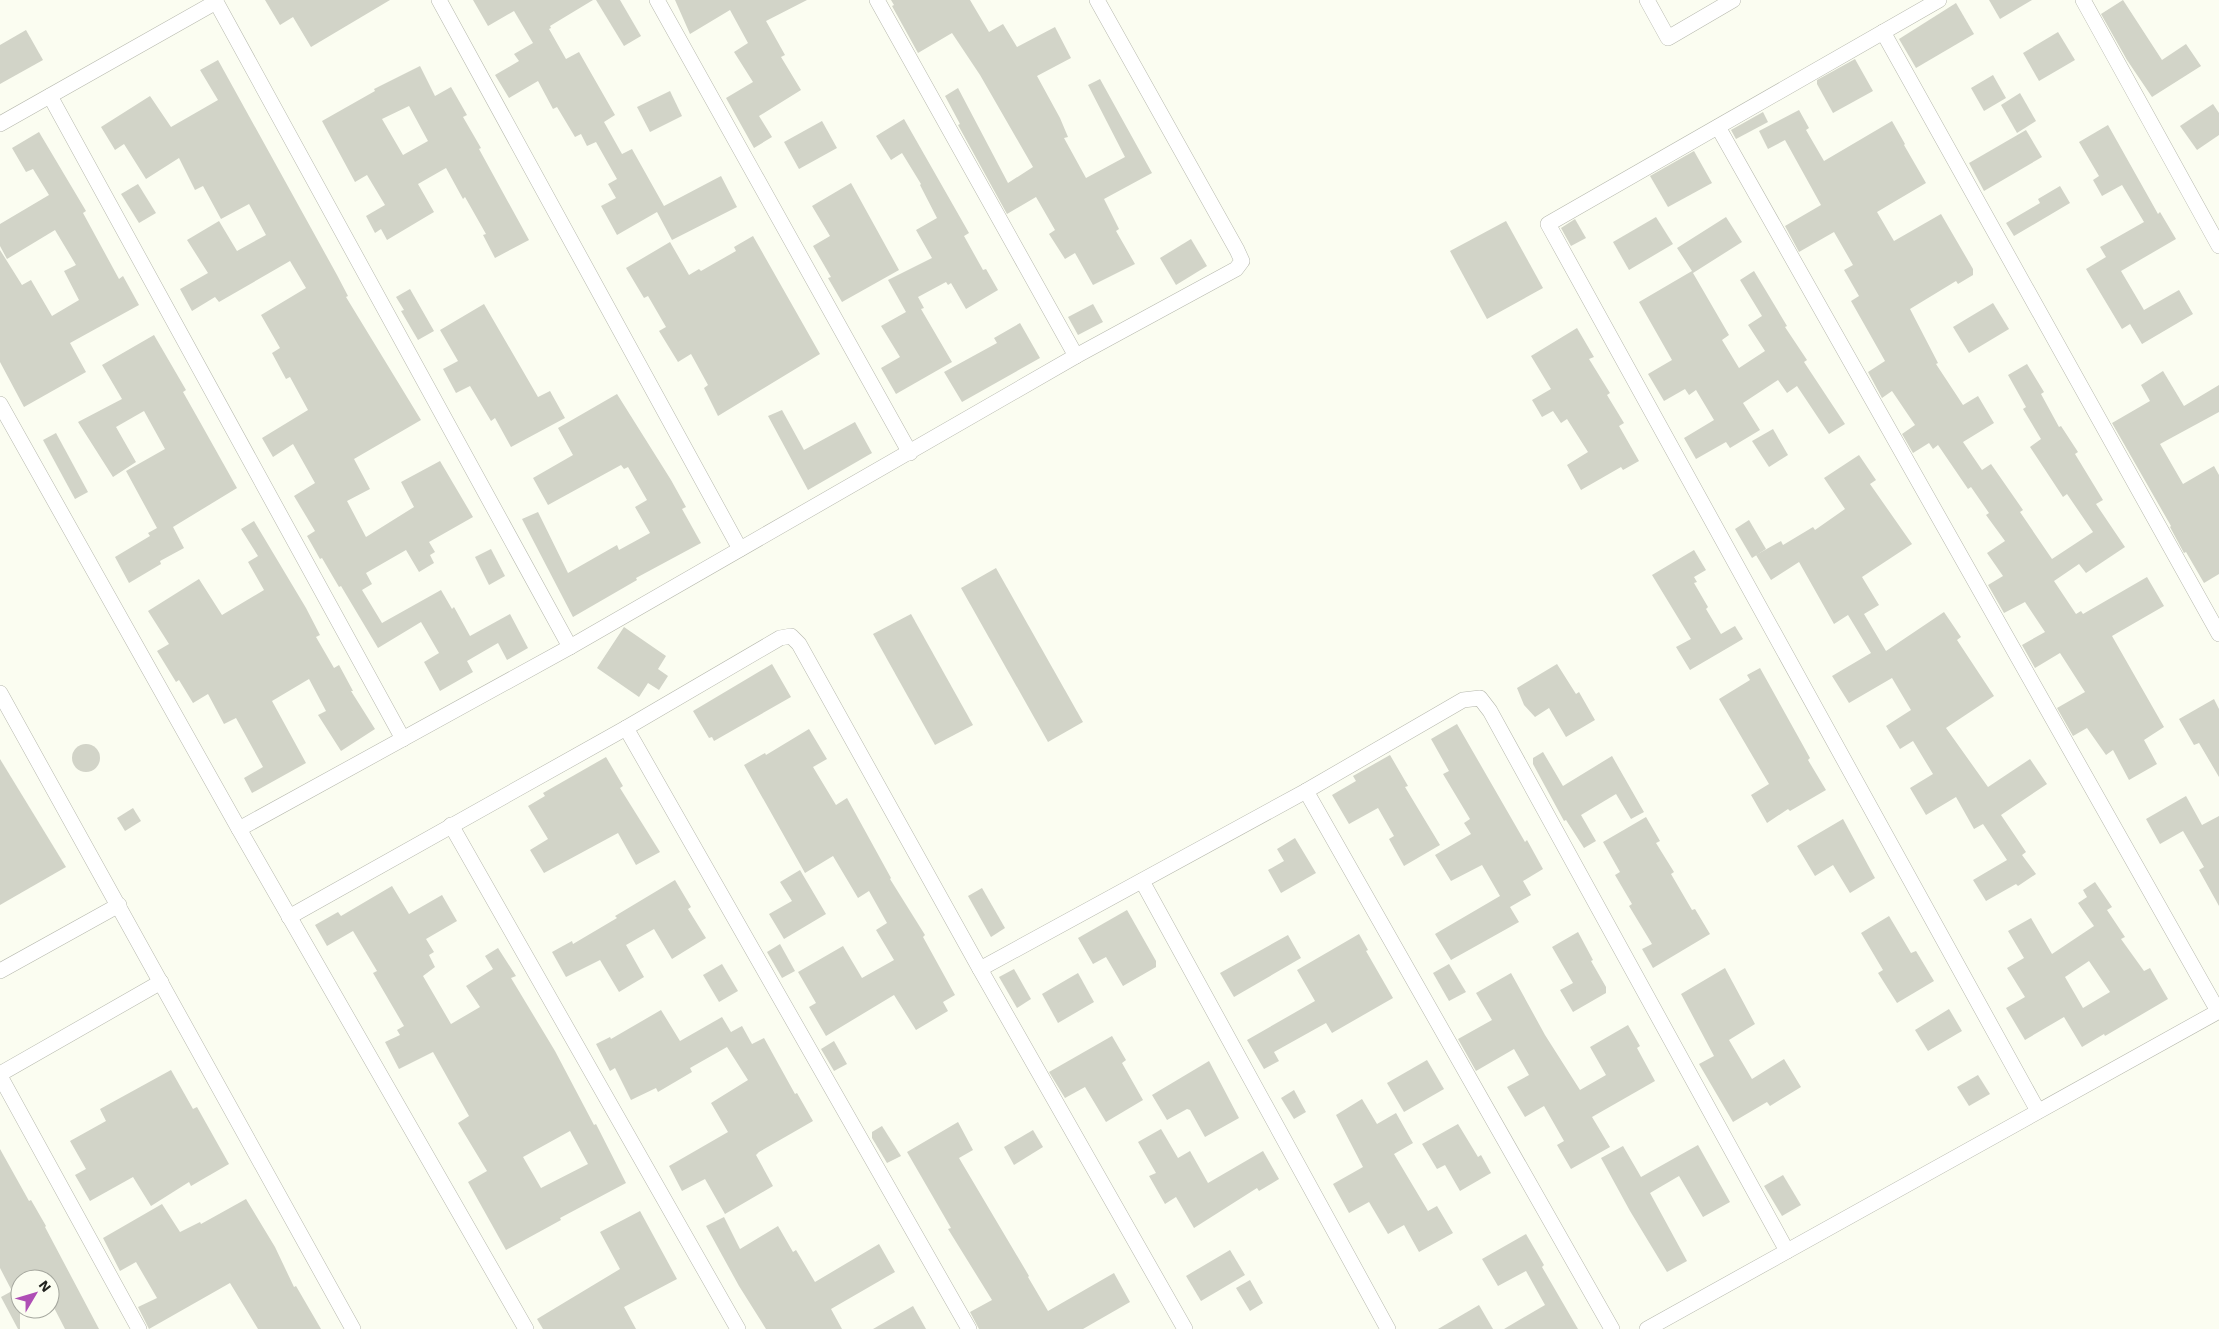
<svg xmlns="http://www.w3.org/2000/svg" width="2219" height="1329" viewBox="0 0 2219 1329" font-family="'Work Sans',sans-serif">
  <rect width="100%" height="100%" fill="#fbfdf1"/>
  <g fill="#d2d4c8" fill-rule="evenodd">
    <polygon points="265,0 390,0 311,47 293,17 280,25"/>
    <polygon points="473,0 593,0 550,26 551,28 549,29 566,59 579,52 615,115 604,122 622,154 632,149 664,206 721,176 737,207 672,240 657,212 617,235 601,206 616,198 608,184 617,179 596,142 587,146 581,134 575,137 557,107 553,109 538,81 509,98 495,75 519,61 514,54 533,43 514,11 488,26"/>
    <polygon points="596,0 620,0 641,36 624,46"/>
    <polygon points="675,0 807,0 766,21 785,55 781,57 801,90 759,116 772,137 754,148 726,98 753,82 734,52 748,43 730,10 690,34"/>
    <polygon points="891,0 970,0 989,32 1003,24 1017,47 1055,27 1071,58 1037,76 1060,118 1068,137 1064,138 1086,178 1125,157 1088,85 1100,79 1152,173 1104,199 1119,229 1116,231 1135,264 1093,285 1075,253 1065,259 1049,234 1055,230 1036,197 1007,214 958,125 960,124 945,96 958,88 1008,183 1033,167 980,75 952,33 918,53 892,6 894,5"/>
    <polygon points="1989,0 2032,0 2000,19"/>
    <polygon points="2123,0 2162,60 2186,44 2201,66 2152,97 2127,60 2101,14"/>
    <polygon points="1956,3 1974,34 1916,68 1899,39"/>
    <polygon points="26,30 43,60 0,84 0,45"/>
    <polygon points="2058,32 2075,60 2039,81 2023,53"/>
    <polygon points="1855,59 1873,91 1833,113 1817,84 1817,80"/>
    <polygon points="218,60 337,275 348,296 346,297 421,420 354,459 370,489 347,501 366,537 414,507 401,482 440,461 473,517 429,542 435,552 430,555 434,563 419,572 406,550 366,573 372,584 362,590 382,623 441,590 452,609 454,607 470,636 510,614 528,648 507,660 498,643 467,661 473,672 440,691 424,662 439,653 421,622 378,648 341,586 339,587 322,558 320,559 307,536 315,531 294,496 315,483 293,444 273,457 262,438 308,410 290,377 286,379 272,353 280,348 261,315 306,288 290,261 219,302 215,297 192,311 180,289 208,273 187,240 219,221 237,251 266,235 249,204 221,219 203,186 195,190 179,158 146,179 124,144 115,150 101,127 150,96 171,127 218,100 200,70"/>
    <path d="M420,66L435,96L451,87L467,115L463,117L481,148L479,149L529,240L495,258L483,235L486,234L465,197L463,199L446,168L418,184L434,212L387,240L381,229L375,233L366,216L385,205L367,175L355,182L322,121L375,91L374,89ZM409,106L428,141L403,155L382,119Z"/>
    <polygon points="1993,75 2006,98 1984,111 1971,88"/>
    <polygon points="670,91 682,116 650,132 637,107"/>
    <polygon points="2020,93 2036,121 2017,133 2001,105"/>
    <polygon points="2213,104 2219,113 2219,135 2197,150 2180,126"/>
    <polygon points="1799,110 1809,128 1806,130 1824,161 1892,121 1905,144 1904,145 1926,183 1877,212 1894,241 1941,214 1973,269 1973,275 1958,284 1956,281 1910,309 1938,363 1936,364 1963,405 1978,396 1994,423 1963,442 1982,470 1991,464 2023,510 2020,512 2052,559 2093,532 2067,494 2063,497 2030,447 2041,439 2023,409 2026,407 2008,375 2027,364 2044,392 2041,394 2059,427 2061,426 2078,452 2075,454 2103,500 2096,504 2125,547 2086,573 2079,564 2054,581 2076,614 2081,611 2083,614 2147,577 2164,606 2112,636 2164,727 2144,740 2157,764 2129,780 2113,750 2106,755 2087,728 2073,736 2057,708 2085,692 2060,653 2035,668 2022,645 2045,632 2025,602 2004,613 1988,585 2003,576 1987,553 2005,541 1986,515 1989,513 1971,487 1968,489 1938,445 1933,449 1929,443 1913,453 1902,434 1915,425 1892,391 1882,398 1868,372 1885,361 1851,301 1859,296 1844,270 1853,265 1834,232 1799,252 1785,226 1821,205 1785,140 1768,149 1759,131"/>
    <polygon points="1763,112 1768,122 1736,139 1731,130"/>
    <polygon points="904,119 969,233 964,236 983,270 986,269 998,290 966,309 951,283 948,285 946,282 918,297 924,308 921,309 952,362 896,394 881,368 900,357 881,326 906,312 888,280 932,258 916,230 937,218 920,185 921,184 902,153 891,160 876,136"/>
    <polygon points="822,121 837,148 799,169 784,142"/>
    <polygon points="2108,125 2158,214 2160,212 2176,239 2121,271 2144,310 2179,290 2193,314 2142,344 2130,324 2122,329 2086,269 2106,257 2100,247 2144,222 2122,185 2102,196 2093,180 2099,176 2079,142"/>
    <polygon points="2026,130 2042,157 1984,191 1969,163"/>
    <polygon points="39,132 86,211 83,213 119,279 123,276 139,305 70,343 86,372 24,407 0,362 0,250 22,285 31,280 52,316 79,300 64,271 76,265 55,230 7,259 0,246 0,224 49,195 33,169 26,172 12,148"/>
    <polygon points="1694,151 1712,183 1668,207 1650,176"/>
    <polygon points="851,183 899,270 842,302 828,278 831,277 813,246 830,236 812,206"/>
    <polygon points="138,184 156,213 139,223 121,194"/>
    <polygon points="2060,186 2070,203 2014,236 2006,223 2040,203 2038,199"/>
    <polygon points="1656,217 1673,244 1629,270 1613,242"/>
    <polygon points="1726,217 1742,242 1693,273 1729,335 1722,340 1739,368 1765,351 1748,325 1762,316 1740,280 1754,271 1787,326 1785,327 1807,360 1804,362 1845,424 1829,434 1797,386 1787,393 1778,380 1743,403 1760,430 1730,448 1726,442 1696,459 1684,438 1714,420 1696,390 1689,395 1685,389 1664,401 1648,374 1672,360 1639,302 1692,271 1677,248"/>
    <polygon points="1575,219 1586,238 1571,246 1561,228"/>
    <polygon points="1506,221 1543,288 1487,319 1450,251"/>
    <polygon points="753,236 820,354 718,416 704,388 708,385 691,354 678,362 659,331 666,327 648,296 644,298 626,268 670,242 689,275 699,269 701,271 736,251 734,247"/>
    <polygon points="1191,239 1207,266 1176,285 1160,258"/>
    <polygon points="410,289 434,331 418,340 401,311 404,310 396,297"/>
    <polygon points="1993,303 2009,329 1969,353 1953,327"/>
    <polygon points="484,304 538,397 550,391 565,418 511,447 495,418 491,421 470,386 456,393 443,369 458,361 440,330"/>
    <polygon points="1093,304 1103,322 1078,335 1068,317"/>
    <polygon points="1020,323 1040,358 962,402 944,372 997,343 994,338"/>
    <polygon points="1577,328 1594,357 1589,359 1610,393 1607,395 1624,423 1619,426 1639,461 1623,470 1621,467 1581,490 1567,465 1588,452 1567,419 1561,423 1553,411 1542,417 1532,400 1551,389 1531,356"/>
    <polygon points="154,335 186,390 183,392 200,422 237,488 173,527 184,548 160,561 161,564 129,583 115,557 150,536 148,533 157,528 126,471 165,449 144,411 116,427 136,462 113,477 78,422 122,399 102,365"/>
    <polygon points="2163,371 2184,406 2219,385 2219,412 2160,444 2183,484 2214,466 2219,475 2219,574 2204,583 2186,552 2184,553 2170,527 2171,526 2112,423 2150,401 2141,385"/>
    <polygon points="617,394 671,480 686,507 682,509 701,543 636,578 637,580 573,617 522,519 538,512 568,573 617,545 619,550 650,533 635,507 647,500 628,467 624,469 621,465 548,505 533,478 573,455 558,428"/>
    <polygon points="782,410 804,450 855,422 872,453 808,490 768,416"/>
    <polygon points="1773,429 1788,455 1769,467 1752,441"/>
    <polygon points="56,433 88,492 75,499 43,440"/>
    <polygon points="1859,455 1876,480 1870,484 1912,544 1862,577 1879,605 1864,614 1886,651 1944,612 1961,637 1957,640 1994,696 1946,728 1988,787 2030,759 2047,784 2001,815 2026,852 2022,855 2036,874 2018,886 2016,884 1986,901 1973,880 2007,860 1983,824 1974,829 1956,797 1926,815 1910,788 1933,774 1913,741 1900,749 1886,726 1911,710 1892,678 1849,703 1832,676 1871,653 1848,615 1834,624 1799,562 1771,580 1756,555 1781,541 1783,545 1813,527 1815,530 1845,509 1824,478"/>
    <polygon points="1749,520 1766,549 1752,558 1735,529"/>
    <polygon points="254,521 306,608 320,635 316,637 334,668 339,665 353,691 351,691 375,729 341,751 318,715 326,711 309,679 272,701 306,763 252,793 244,778 263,767 236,718 224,724 208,694 193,703 179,680 176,682 157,651 169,644 148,611 199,579 222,615 264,590 248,562 258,556 241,529"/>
    <polygon points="491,549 505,576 489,585 475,557"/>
    <polygon points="1694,550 1706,570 1694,577 1697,582 1694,583 1708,607 1706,609 1721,634 1735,626 1743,639 1690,670 1676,647 1691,639 1652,575"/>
    <polygon points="996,568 1083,722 1048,742 961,588"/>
    <polygon points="911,614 973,725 935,745 873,634"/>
    <polygon points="624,627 666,656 658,669 668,676 659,690 648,683 639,697 597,668"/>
    <polygon points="772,664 791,697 714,741 712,737 709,738 693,711"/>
    <polygon points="1557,664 1576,694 1579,692 1595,720 1566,737 1549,708 1535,717 1524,705 1517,688"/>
    <polygon points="1760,668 1810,758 1808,760 1826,790 1790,811 1788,809 1767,823 1751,795 1769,784 1719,699 1750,680 1747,675"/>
    <polygon points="2214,699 2219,709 2219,777 2199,743 2194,745 2179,719"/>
    <polygon points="1457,724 1525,842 1527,840 1543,869 1523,881 1531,895 1510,907 1519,922 1451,960 1435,934 1500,896 1482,865 1451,881 1435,855 1471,834 1464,823 1470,819 1443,774 1449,771 1431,739"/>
    <polygon points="809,729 827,759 813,767 836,805 847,798 891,878 890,879 925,935 923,937 955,995 943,1002 948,1011 916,1030 894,995 826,1036 809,1007 816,1003 798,972 843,946 862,978 894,960 876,930 887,923 869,891 858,898 833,856 805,873 744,765 765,753 766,755"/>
    <circle cx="86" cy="758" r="14"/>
    <polygon points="1543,752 1563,786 1612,756 1644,812 1631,819 1616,794 1581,815 1596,841 1584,848 1566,820 1564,821 1533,764 1533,758"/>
    <polygon points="1390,755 1408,786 1405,787 1440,845 1404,866 1389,839 1394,836 1378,808 1349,824 1332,795 1356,781 1353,776"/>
    <polygon points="606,757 623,786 620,788 660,852 636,865 618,833 544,873 530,850 548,839 528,806 545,796 543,793"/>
    <polygon points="0,759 66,867 0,905"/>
    <polygon points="2186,796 2202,825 2219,816 2219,906 2199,870 2204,867 2183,831 2160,844 2146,819"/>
    <polygon points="133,808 141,821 125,831 117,818"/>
    <polygon points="1646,817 1660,841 1656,843 1674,872 1671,874 1692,910 1695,909 1710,934 1653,968 1642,949 1652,944 1629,906 1632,904 1615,875 1620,872 1603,842"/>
    <polygon points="1843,819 1875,878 1850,893 1833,865 1815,876 1797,846"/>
    <polygon points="1295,838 1316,873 1281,893 1268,870 1284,861 1277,849"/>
    <polygon points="800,870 826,914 784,939 769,914 792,901 780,882"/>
    <polygon points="675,880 691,907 688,909 706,938 672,959 654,929 626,945 644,977 619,992 600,960 566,977 552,952 572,941 573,944 617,918 615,916"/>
    <path d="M2095,882L2112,907L2107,910L2125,937L2121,939L2144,971L2150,968L2168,999L2105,1036L2104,1034L2082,1047L2064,1017L2025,1040L2006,1008L2025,997L2007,968L2024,958L2008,931L2031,918L2052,954L2094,926L2078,903L2087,897L2083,890ZM2089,961L2110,992L2083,1008L2065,977Z"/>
    <path d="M392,886L409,914L442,895L457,921L426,939L434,952L429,955L435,967L423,976L451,1024L480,1007L466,986L493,969L485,956L498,948L516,976L511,978L555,1051L594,1125L596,1124L626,1183L560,1218L561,1220L506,1250L468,1182L487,1171L458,1123L469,1116L433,1052L399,1069L385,1042L400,1035L397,1030L404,1026L373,973L377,971L353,931L327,946L315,925L338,912L341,916ZM570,1131L588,1164L541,1188L523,1157Z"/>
    <polygon points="982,888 1005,928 991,937 968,896"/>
    <polygon points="1127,910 1156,961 1156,967 1123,986 1106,957 1093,964 1078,938"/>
    <polygon points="1889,916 1911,953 1916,951 1934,981 1897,1003 1878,973 1883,970 1861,933"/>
    <polygon points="1578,932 1593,960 1591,961 1606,987 1606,993 1573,1012 1560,990 1573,983 1552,947"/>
    <polygon points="1359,934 1368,950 1366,951 1393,998 1332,1033 1326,1023 1274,1052 1279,1061 1264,1069 1247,1040 1315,1001 1297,970"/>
    <polygon points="1288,935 1301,958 1234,997 1220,973"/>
    <polygon points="780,944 795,971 782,978 767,952"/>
    <polygon points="722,964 738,991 719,1002 703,975"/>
    <polygon points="1449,964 1466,992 1449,1001 1433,973"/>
    <polygon points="1725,968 1755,1024 1729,1040 1752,1079 1784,1059 1801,1087 1770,1106 1767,1102 1733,1122 1699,1064 1714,1056 1681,994"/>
    <polygon points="1014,969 1031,999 1017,1008 999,977"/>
    <polygon points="1078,973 1094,1002 1058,1023 1042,994"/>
    <polygon points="1511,973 1545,1035 1580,1090 1606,1075 1590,1047 1628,1025 1640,1046 1637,1048 1655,1081 1592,1117 1610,1147 1571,1169 1557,1145 1564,1141 1544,1106 1525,1117 1507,1087 1529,1075 1514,1049 1476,1071 1458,1039 1492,1020 1476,993"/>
    <polygon points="1949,1009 1962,1031 1928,1051 1915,1030"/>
    <polygon points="661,1010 680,1041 722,1017 731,1032 742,1026 752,1044 764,1038 795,1094 797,1093 813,1121 759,1152 756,1155 773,1186 725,1214 705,1179 682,1191 669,1166 728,1132 711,1103 748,1080 727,1047 690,1068 692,1072 658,1092 656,1088 631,1100 615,1068 610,1071 596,1044 610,1037 611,1039"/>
    <polygon points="1112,1036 1126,1060 1122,1063 1143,1100 1106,1122 1085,1087 1065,1098 1049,1072"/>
    <polygon points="834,1041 847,1064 834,1071 821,1049"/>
    <polygon points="1427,1060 1444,1089 1404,1112 1387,1083"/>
    <polygon points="1209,1061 1239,1118 1205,1137 1190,1110 1187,1109 1167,1120 1152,1095"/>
    <polygon points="171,1070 193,1109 197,1107 229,1164 191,1186 189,1182 151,1206 133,1177 90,1201 75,1175 86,1169 70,1141 106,1121 100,1109"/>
    <polygon points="1978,1075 1990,1094 1969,1106 1957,1087"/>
    <polygon points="1294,1090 1306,1112 1294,1119 1281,1098"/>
    <polygon points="1362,1099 1377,1124 1396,1113 1413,1143 1394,1154 1428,1211 1437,1206 1453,1233 1419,1252 1404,1225 1388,1234 1369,1202 1349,1213 1333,1184 1363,1167 1336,1115"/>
    <polygon points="958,1122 973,1150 959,1158 1029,1276 1028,1277 1048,1311 1114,1273 1130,1302 1083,1329 979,1329 970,1312 992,1300 948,1229 951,1228 907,1152"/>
    <polygon points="1458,1124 1478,1157 1481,1155 1491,1173 1460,1191 1445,1165 1437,1169 1422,1144"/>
    <polygon points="882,1126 901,1156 887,1163 872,1138 872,1132"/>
    <polygon points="1161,1129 1178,1158 1190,1151 1208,1183 1263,1151 1279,1179 1259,1191 1257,1188 1194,1228 1176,1197 1165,1204 1149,1176 1156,1173 1138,1142"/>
    <polygon points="1033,1130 1043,1147 1014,1165 1004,1147"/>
    <polygon points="1698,1145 1730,1202 1703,1217 1679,1176 1650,1193 1687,1261 1667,1272 1630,1211 1601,1158 1623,1146 1641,1177"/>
    <polygon points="0,1149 29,1201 31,1200 46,1226 45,1227 99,1329 65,1329 50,1300 50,1279 20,1279 20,1329 18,1329 1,1297 12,1291 0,1268"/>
    <polygon points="1783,1175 1801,1205 1782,1216 1764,1186"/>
    <polygon points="246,1199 275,1247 294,1287 296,1286 321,1329 258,1329 230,1283 149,1329 138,1307 157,1298 136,1262 120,1271 103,1238 162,1204 180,1232 200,1222 201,1224"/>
    <polygon points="640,1211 677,1279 624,1307 636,1329 543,1329 537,1319 620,1269 600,1232"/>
    <polygon points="724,1217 740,1249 778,1226 793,1252 796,1250 815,1282 879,1244 895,1272 831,1309 842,1329 766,1329 739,1286 706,1226"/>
    <polygon points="1526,1234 1544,1265 1542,1267 1578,1329 1504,1329 1545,1305 1526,1271 1498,1286 1482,1259"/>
    <polygon points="1230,1250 1245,1275 1201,1301 1186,1276"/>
    <polygon points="1250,1280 1263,1303 1250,1311 1236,1288"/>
    <polygon points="1479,1305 1493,1329 1438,1329"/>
    <polygon points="913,1306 926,1329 873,1329"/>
  </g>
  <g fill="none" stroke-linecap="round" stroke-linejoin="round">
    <defs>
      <g id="street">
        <polyline points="215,0 570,647"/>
        <polyline points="439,0 740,549"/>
        <polyline points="657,0 910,453"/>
        <polyline points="877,0 1076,356"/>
        <polyline points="1647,0 1668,38 1733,0"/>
        <polyline points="1939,0 1548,224 2038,1111"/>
        <polyline points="2083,0 2219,246"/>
        <polyline points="1883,32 2219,634"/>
        <polyline points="50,96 403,739"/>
        <polyline points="0,124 216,2"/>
        <polyline points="1718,127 2218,1011"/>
        <polyline points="0,404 239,829 526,1329"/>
        <polyline points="0,693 353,1329"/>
        <polyline points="626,728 969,1329"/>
        <polyline points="1306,791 1612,1329"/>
        <polyline points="451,825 738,1329"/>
        <polyline points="239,829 570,647 1076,356 1236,269 1242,261 1237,250 1097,0"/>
        <polyline points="1142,881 1388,1329"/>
        <polyline points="289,917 626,728 780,638 791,636 799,644 980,969 1185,1329"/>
        <polyline points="980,969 1306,791 1463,700 1480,698 1490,711 1787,1251"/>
        <polyline points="0,971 119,905"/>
        <polyline points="0,1074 161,982"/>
        <polyline points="0,1076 139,1329"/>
        <polyline points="1647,1329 2219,1011"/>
      </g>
    </defs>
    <use href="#street" stroke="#b6b8ad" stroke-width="16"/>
    <use href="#street" stroke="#fff" stroke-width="15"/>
  </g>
  <g transform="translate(35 1294) rotate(52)"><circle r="24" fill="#fbfdf1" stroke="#a4a69d"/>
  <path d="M0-4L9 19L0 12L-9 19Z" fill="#af4eb5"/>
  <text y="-8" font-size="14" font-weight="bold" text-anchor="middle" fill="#22231f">N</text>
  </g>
</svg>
